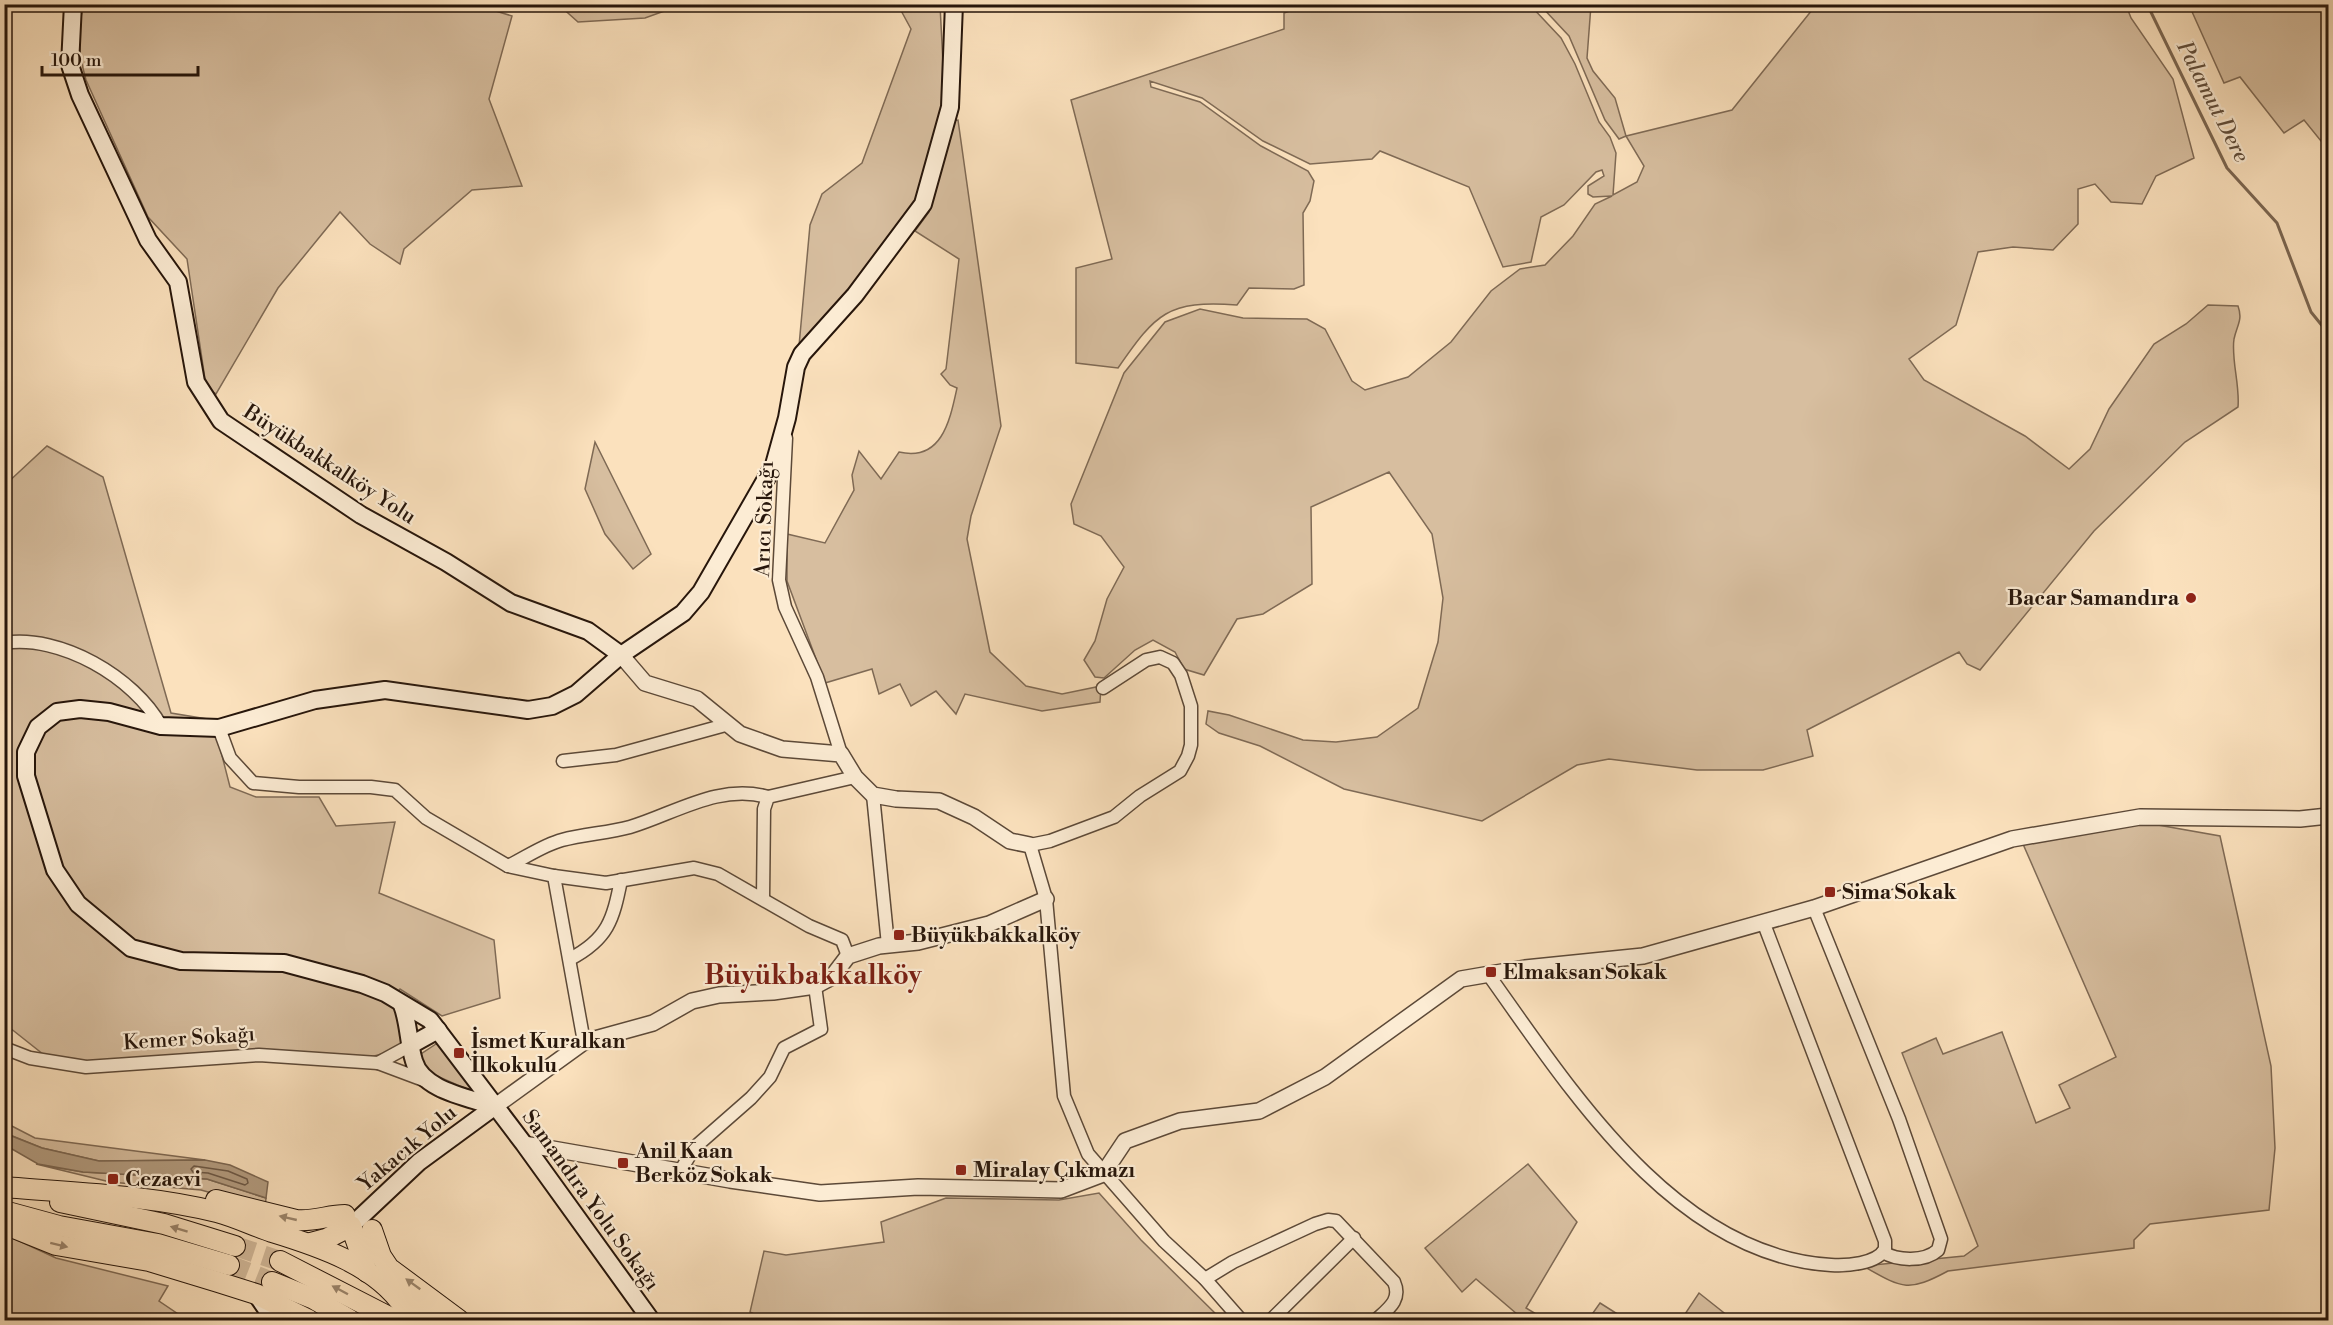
<svg xmlns="http://www.w3.org/2000/svg" width="2333" height="1325" viewBox="0 0 2333 1325" font-family="'Libre Bodoni',serif">
  <rect width="100%" height="100%" fill="#fbe1bd"/>
  <filter id="stains"><feTurbulence type="fractalNoise" baseFrequency=".00333" numOctaves="4"/><feColorMatrix values="0 0 0 0 .2 0 0 0 0 .09 0 0 0 0 .02 0 0 0 .5 -.17"/></filter>
  <radialGradient id="worn" r=".72"><stop offset=".6" stop-color="#630" stop-opacity="0"/><stop offset="1" stop-color="#630" stop-opacity=".3"/></radialGradient>
  <g fill="#d7be9f" stroke="#7f6a55" stroke-width="1.5">
    <path d="M473,4L512,16L489,99L522,186L472,190L404,249L400,264L370,244L340,212L278,288L216,394L211,391L205,379L187,259L148,217L86,80C79,56 76,29 84,5Z"/>
    <polygon points="559,5 681,5 645,18 578,22"/>
    <polygon points="898,5 940,5 944,83 942,104 918,198 845,299 799,346 810,225 822,194 862,163 911,29"/>
    <path d="M1306,5H1530L1561,38L1575,64L1599,122L1610,137L1616,153L1613,195L1637,182L1644,166L1626,136L1619,139L1605,120L1569,36L1540,5H1591L1587,58L1593,71L1615,98L1626,136L1732,110L1816,5H2126L2131,18L2173,79L2194,158L2156,176L2142,204L2111,202L2095,184L2078,189V224L2053,250L2013,247L1978,252L1956,325L1909,359L1924,380L2025,436L2069,469L2090,449L2109,409L2154,344L2186,324L2208,305L2238,306C2243,320 2237,325 2234,339C2231,359 2240,385 2238,407L2185,442L2094,531L1980,670L1967,664L1959,652L1807,730L1813,756L1763,770H1697L1609,759L1577,765L1482,821L1344,789L1260,746L1219,733L1206,724L1208,711L1229,715L1303,740L1336,742L1377,737L1418,708L1438,642L1443,598L1432,534L1389,472L1311,507L1312,584L1263,614L1237,619L1204,675L1184,669L1175,652L1153,640L1135,650L1104,678L1095,677L1084,660L1095,641L1107,599L1124,567L1101,536L1074,524L1071,504L1124,373L1165,322L1200,309L1243,318L1307,319L1325,329L1352,381L1365,390L1408,377L1451,342L1491,291L1520,269L1545,265L1573,236L1595,204L1612,196L1593,197L1588,194V186L1604,176L1602,170L1596,172L1564,205L1541,217L1531,262L1503,267L1469,187L1380,151L1372,159L1310,164L1263,141L1202,98L1150,81L1151,87L1200,102L1261,146L1308,171L1314,181L1310,201L1303,213L1304,285L1294,289L1249,288L1237,305C1168,300 1156,313 1118,368L1076,363V268L1112,259L1071,100L1284,29V13Z"/>
    <polygon points="2189,5 2328,5 2328,143 2325,146 2304,120 2284,133 2240,77 2224,83"/>
    <path d="M958,120L1001,426L971,516L967,539L990,652L1026,686L1062,694L1101,686L1100,702L1042,711L965,694L956,714L936,691L911,706L900,684L879,694L872,669L825,683L787,581V534L825,543L854,490L852,475L859,451L881,479L899,452C942,462 950,420 957,388L950,385L941,374L946,369L959,259L915,231L929,212L951,121Z"/>
    <polygon points="595,442 651,554 633,569 605,534 585,489"/>
    <polygon points="47,446 103,477 171,713 213,720 230,787 256,797 319,797 336,826 395,822 379,893 494,940 500,998 442,1016 400,989 389,1003 406,1021 407,1047 367,1058 271,1054 105,1067 48,1058 5,1024 5,485"/>
    <path d="M2141,822L2220,836L2271,1066L2275,1148L2269,1210L2150,1224L2134,1240V1248L1948,1271C1907,1293 1902,1288 1863,1266L1964,1256L1978,1246L1902,1053L1936,1038L1943,1054L2002,1032L2036,1123L2070,1108L2059,1085L2116,1057L2023,844Z"/>
    <polygon points="436,1044 447,1047 478,1094 430,1073 422,1065 421,1054"/>
    <polygon points="4,1122 35,1138 205,1160 99,1161 42,1148 5,1133"/>
    <polygon points="36,1164 83,1172 207,1179 266,1198 265,1208 201,1190 110,1182"/>
    <polygon points="1528,1164 1577,1222 1526,1308 1546,1320 1524,1320 1476,1279 1462,1292 1425,1248"/>
    <polygon points="1099,1193 1141,1240 1222,1320 766,1320 750,1312 764,1251 786,1255 884,1242 881,1222 946,1198 1059,1200"/>
    <polygon points="4,1234 56,1258 168,1286 159,1301 187,1320 5,1320"/>
    <polygon points="1699,1293 1733,1320 1681,1320"/>
    <polygon points="1600,1303 1627,1320 1588,1320"/>
  </g>
  <polygon fill="#b39c80" stroke="#7b6651" stroke-width="1.5" points="4,1133 42,1148 99,1161 205,1160 230,1165 268,1182 266,1198 207,1179 83,1172 38,1164 5,1145"/>
  <g fill="none" stroke-linecap="round" stroke-linejoin="round">
    <polygon stroke="#6d5946" stroke-width="1.5" points="194,1166 228,1171 247,1179 248,1183 245,1185 208,1173 193,1172 191,1169"/>
    <polyline stroke="#7b6651" stroke-width="3" points="2147,4 2227,168 2277,223 2311,312 2328,333"/>
    <g stroke="#d1b899" stroke-width="20" stroke-dasharray="20 10" stroke-linecap="butt">
      <polyline points="235,1246 280,1261"/>
      <polyline points="229,1265 272,1282"/>
    </g>
    <defs>
      <g id="minor">
        <polyline points="786,438 779,580 785,607 817,677 841,754"/>
        <path d="M4,643C60,634 134,677 161,726"/>
        <polyline points="1103,688 1146,660 1160,657 1173,663 1181,675 1191,706 1191,745 1188,756 1180,771 1140,796 1114,817 1050,841 1030,845 1046,899 1064,1096 1088,1154 1164,1241 1205,1279 1241,1320"/>
        <polyline points="219,728 230,758 253,783 299,787 371,787 395,790 426,818 508,866 554,876 606,883 694,868 718,874 809,926 842,940 848,956"/>
        <polyline points="563,761 616,755 729,724"/>
        <polyline points="873,795 888,945"/>
        <path d="M508,866C525,858 543,845 562,840C584,834 608,833 630,827C674,814 719,783 768,797"/>
        <polyline points="554,876 584,1042"/>
        <polyline points="763,898 764,809 768,797 855,777"/>
        <path d="M1814,908L1899,1119L1941,1239L1938,1250C1925,1262 1897,1261 1883,1252"/>
        <path d="M570,959C608,939 613,920 621,880"/>
        <path d="M1488,974C1570,1089 1675,1256 1831,1265C1846,1266 1877,1264 1885,1249V1241L1764,924"/>
        <polyline points="4,1048 30,1058 86,1067 259,1055 378,1063 426,1081"/>
        <polyline points="378,1063 411,1045"/>
        <polyline points="681,1170 694,1148 751,1098 770,1077 784,1048 821,1029 815,986"/>
        <path d="M1205,1279L1233,1262L1315,1224L1328,1220L1336,1221L1394,1282C1402,1300 1388,1309 1376,1320"/>
        <polyline points="1271,1320 1354,1238"/>
      </g>
      <g id="tertiary">
        <polyline points="621,655 645,683 697,699 740,734 782,749 841,754 855,777 873,795 896,799 939,801 974,817 1010,841 1030,845"/>
        <polyline points="494,1107 584,1042 653,1023 692,1001 719,995 773,992 815,986 832,977 848,956 879,946 918,942 989,924 1046,899"/>
        <polyline points="524,1144 730,1180 820,1193 918,1187 1061,1190 1103,1174 1125,1141 1180,1121 1259,1111 1325,1077 1461,979 1525,968 1643,956 1814,908 2012,839 2140,817 2300,819 2328,816"/>
      </g>
      <g id="secondary">
        <polyline points="73,4 70,65 80,95 148,240 178,282 196,382 221,421 361,515 446,562 511,603 588,631 621,655"/>
        <path d="M402,1005C409,1023 408,1042 414,1061C422,1090 467,1097 493,1106"/>
        <polyline points="411,1045 438,1030"/>
        <polyline points="351,1226 419,1162 494,1107"/>
        <polyline points="256,1294 274,1320"/>
        <polyline points="651,1320 524,1144 430,1020 385,993 362,984 284,963 181,961 131,948 78,904 55,870 26,776 26,752 38,727 57,712 80,709 109,712 161,726 219,728 315,700 385,690 528,710 552,706 576,694 621,655 683,613 701,592 774,465 787,418 796,367 802,354 855,295 923,204 950,107 954,4"/>
      </g>
      <g id="trunk">
        <path d="M4,1187C75,1193 148,1195 217,1212C236,1217 254,1226 272,1232C318,1246 376,1265 404,1307L402,1320"/>
        <path d="M216,1200L296,1220C314,1222 328,1215 345,1215"/>
        <polyline points="60,1202 164,1224 235,1246"/>
        <polyline points="4,1211 59,1226 158,1244 229,1265"/>
        <polyline points="4,1224 56,1245 149,1261 218,1282 256,1294 309,1320"/>
        <polyline points="372,1230 381,1256 389,1268 459,1320"/>
        <polyline points="311,1243 326,1239 351,1226 367,1272"/>
        <polyline points="280,1261 391,1318"/>
        <polyline points="272,1282 314,1299 350,1320"/>
        <polyline points="397,1296 427,1320"/>
      </g>
    </defs>
    <use href="#minor" stroke="#5c4938" stroke-width="15"/>
    <use href="#tertiary" stroke="#5c4938" stroke-width="18"/>
    <use href="#secondary" stroke="#27160b" stroke-width="20"/>
    <use href="#trunk" stroke="#27160b" stroke-width="22"/>
    <use href="#minor" stroke="#fcecd4" stroke-width="12"/>
    <use href="#tertiary" stroke="#fcecd4" stroke-width="15"/>
    <use href="#secondary" stroke="#fcecd4" stroke-width="16"/>
    <use href="#trunk" stroke="#fbe1bd" stroke-width="20"/>
  </g>
  <defs><path id="oneway-solid" d="M-6-.8H1V-3.2L6.5 0L1 3.2V.8H-6Z" transform="scale(1.5)"/></defs>
  <g fill="#9c866d">
    <use href="#oneway-solid" transform="translate(288 1218) rotate(-167)"/>
    <use href="#oneway-solid" transform="translate(179 1229) rotate(-163)"/>
    <use href="#oneway-solid" transform="translate(59 1245) rotate(14)"/>
    <use href="#oneway-solid" transform="translate(413 1284) rotate(-144)"/>
    <use href="#oneway-solid" transform="translate(340 1290) rotate(-152)"/>
  </g>
  <g fill="#8f2418" stroke="#fcecd4" stroke-width="2">
    <circle cx="2191" cy="598" r="6"/>
    <rect x="1824" y="886" width="12" height="12" rx="3"/>
    <rect x="893" y="929" width="12" height="12" rx="3"/>
    <rect x="1485" y="966" width="12" height="12" rx="3"/>
    <rect x="453" y="1047" width="12" height="12" rx="3"/>
    <rect x="617" y="1157" width="12" height="12" rx="3"/>
    <rect x="955" y="1164" width="12" height="12" rx="3"/>
    <rect x="107" y="1173" width="12" height="12" rx="3"/>
  </g>
  <g text-anchor="middle" stroke-width="4.5" stroke-linejoin="round" paint-order="stroke">
    <g font-size="21" fill="#27160b" stroke="#fcecd4">
      <text transform="translate(330 464) rotate(33)" y="7">Büyükbakkalköy Yolu</text>
      <text transform="translate(764 519) rotate(-88)" y="7">Arıcı Sokağı</text>
      <text transform="translate(189 1038) rotate(-4)" y="7">Kemer Sokağı</text>
      <text transform="translate(407 1148) rotate(-40)" y="7">Yakacık Yolu</text>
      <text transform="translate(591 1200) rotate(54)" y="7">Samandıra Yolu Sokağı</text>
    </g>
    <g font-size="21" font-weight="bold" fill="#27160b" stroke="#fcecd4" text-anchor="start">
      <text x="2179" y="605" text-anchor="end">Bacar Samandıra</text>
      <text x="1842" y="899">Sima Sokak</text>
      <text x="911" y="942">Büyükbakkalköy</text>
      <text x="1503" y="979">Elmaksan Sokak</text>
      <text x="471" y="1048">İsmet Kuralkan<tspan x="471" dy="24">İlkokulu</tspan></text>
      <text x="635" y="1158">Anil Kaan<tspan x="635" dy="24">Berköz Sokak</tspan></text>
      <text x="973" y="1177">Miralay Çıkmazı</text>
      <text x="125" y="1186">Cezaevi</text>
    </g>
    <g font-size="22" font-style="italic" fill="#5f4c3a" stroke="#fcecd4">
      <text transform="translate(2214 101) rotate(63)" y="8">Palamut Dere</text>
    </g>
    <g font-size="27" font-weight="bold" fill="#7a1f14" stroke="#fcecd4">
      <text x="813" y="984">Büyükbakkalköy</text>
    </g>
  </g>
  <rect width="2333" height="1325" fill="none" stroke="#fbe1bd" stroke-width="24"/>
  <rect x="6" y="6" width="2321" height="1313" fill="none" stroke="#27160b" stroke-width="3"/>
  <rect x="12" y="12" width="2309" height="1301" fill="none" stroke="#27160b" stroke-width="1.5"/>
  <path d="M42 66v9h156v-9" fill="none" stroke="#27160b" stroke-width="3"/>
  <text x="51" y="66" font-size="18" fill="#27160b" stroke="#fcecd4" stroke-width="4.5" paint-order="stroke">100 m</text>
  <rect width="100%" height="100%" filter="url(#stains)"/>
  <rect width="100%" height="100%" fill="url(#worn)"/>
</svg>
